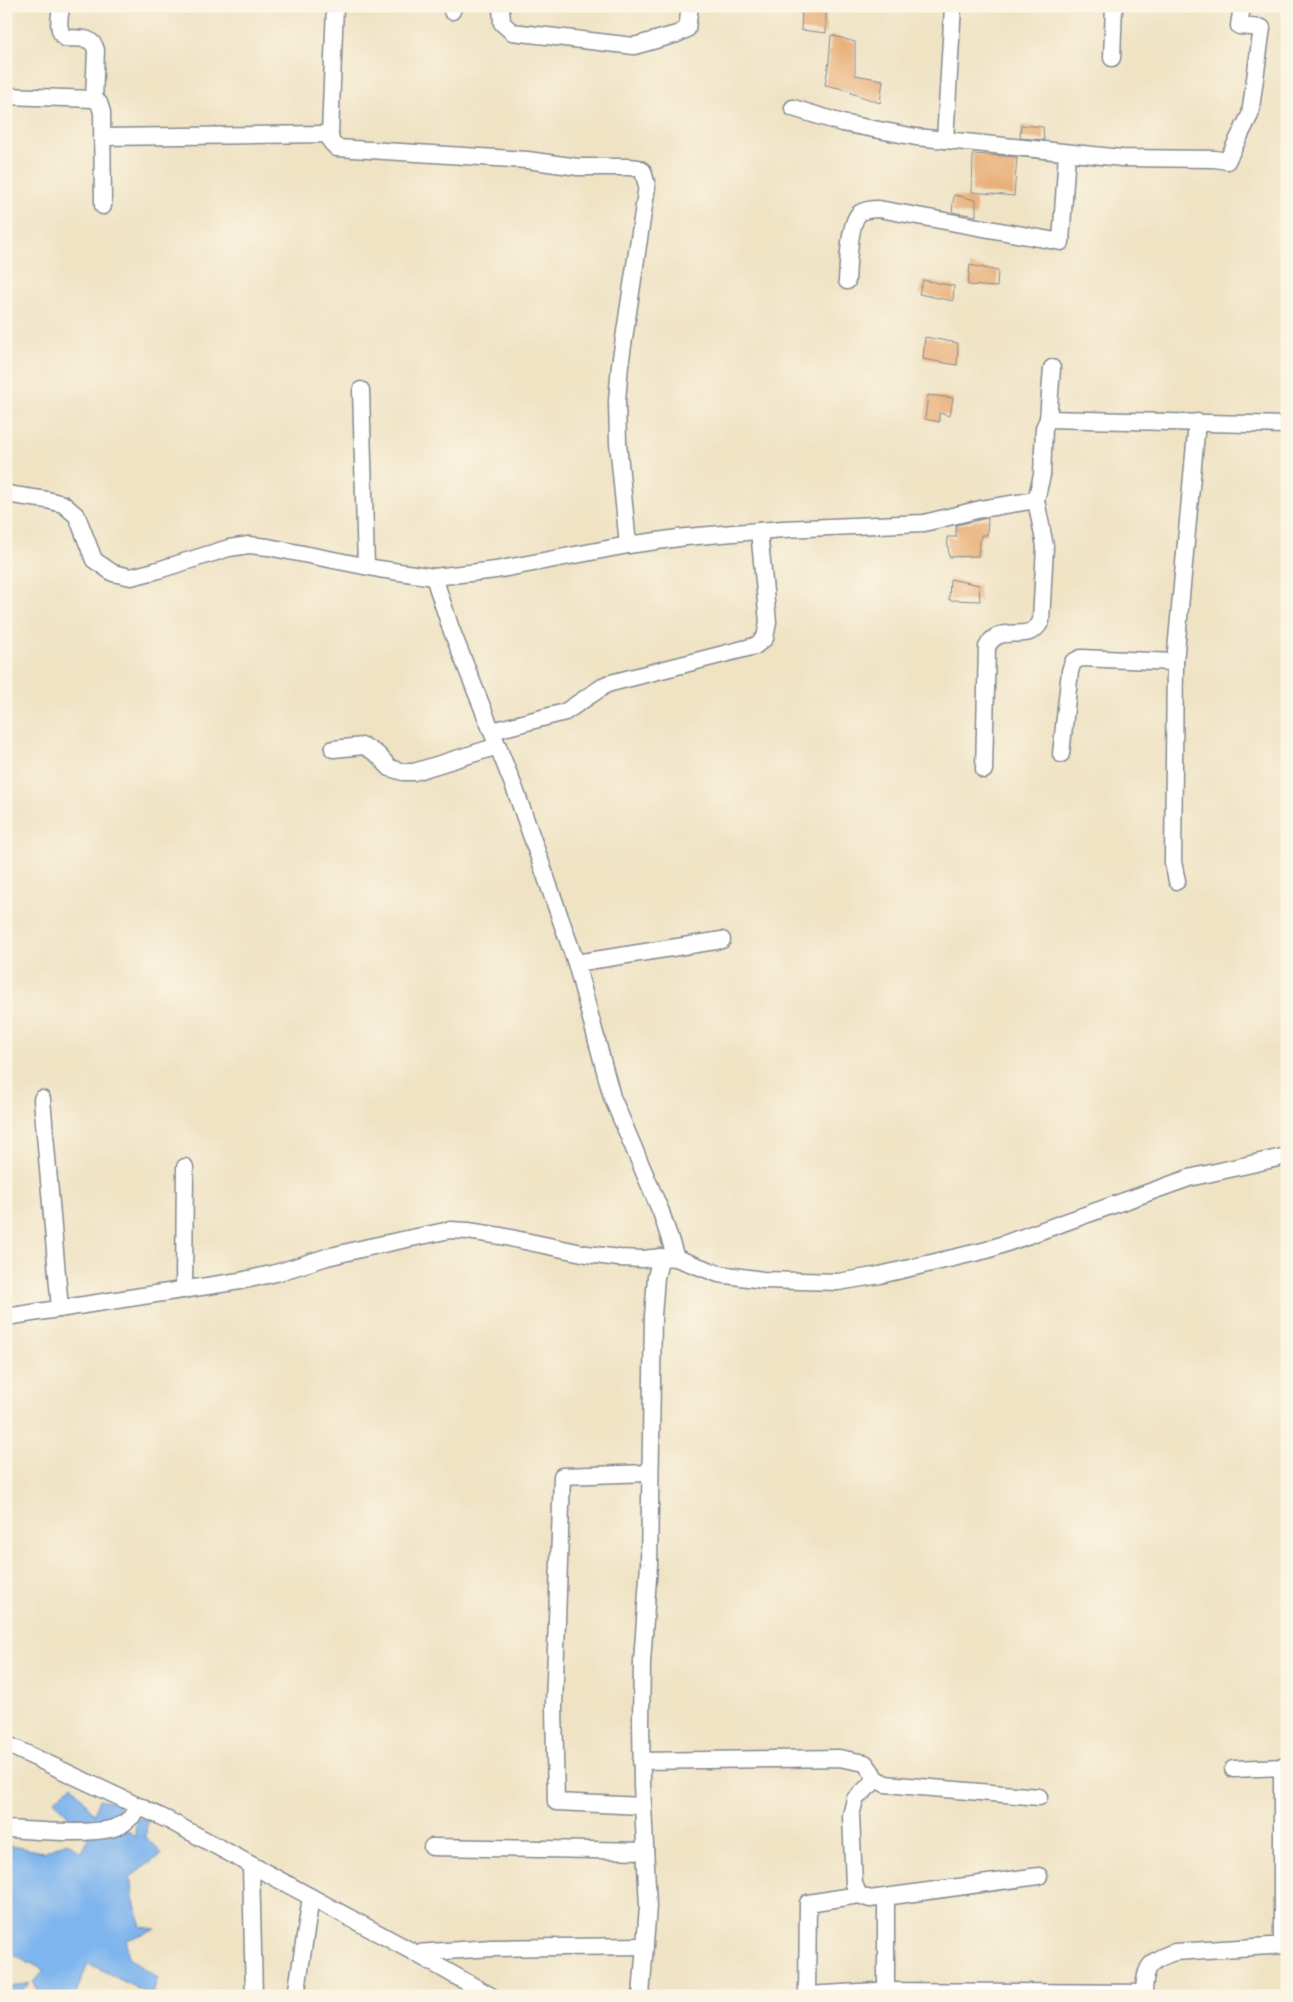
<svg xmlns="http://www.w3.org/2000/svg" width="1293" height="2002" viewBox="0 0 1293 2002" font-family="'Architects Daughter',sans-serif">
  <rect width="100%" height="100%" fill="#fcf5e5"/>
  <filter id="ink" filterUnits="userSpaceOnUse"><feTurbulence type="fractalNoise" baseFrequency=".02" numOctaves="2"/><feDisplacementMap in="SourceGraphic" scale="10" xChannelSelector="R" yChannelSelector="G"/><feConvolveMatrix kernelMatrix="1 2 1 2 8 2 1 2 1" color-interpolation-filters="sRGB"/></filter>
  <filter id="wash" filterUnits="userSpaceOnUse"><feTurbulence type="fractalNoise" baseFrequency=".0096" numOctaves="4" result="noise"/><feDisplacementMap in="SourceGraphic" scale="20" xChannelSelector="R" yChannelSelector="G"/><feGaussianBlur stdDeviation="1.12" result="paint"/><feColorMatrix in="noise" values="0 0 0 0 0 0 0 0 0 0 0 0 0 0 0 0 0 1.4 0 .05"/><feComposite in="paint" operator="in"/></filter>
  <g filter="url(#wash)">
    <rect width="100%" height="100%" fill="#efe3c4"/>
    <g fill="#7fb5ee" stroke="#4d72a6">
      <polygon points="72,1785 94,1814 99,1799 119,1803 113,1835 121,1825 135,1836 136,1818 147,1819 146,1837 162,1854 130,1877 133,1897 141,1927 156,1929 127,1940 128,1957 158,1978 152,1996 88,1963 75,1996 55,1996 40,1993 33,1982 44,1970 13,1954 6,1958 6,1845 43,1852 67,1842 82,1853 88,1838 54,1800"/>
      <polygon points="30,1983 15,1996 6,1996 6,1988"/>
    </g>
    <g id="blocks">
      <g fill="#e8af78">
        <polygon points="802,6 826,6 826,33 801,30"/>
        <polygon points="831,35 855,42 855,75 883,80 880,103 851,93 852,91 825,85 829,61"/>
        <polygon points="1021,125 1043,127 1044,140 1020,138"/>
        <polygon points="973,154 1017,157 1014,196 972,192"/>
        <polygon points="954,195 976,200 976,216 952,212"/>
        <polygon points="970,265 998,271 997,287 968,285"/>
        <polygon points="923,280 954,286 953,301 919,294"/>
        <polygon points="925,337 958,343 957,365 923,359"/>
        <polygon points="928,395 953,398 950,416 939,413 939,422 925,419"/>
        <polygon points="988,518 987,535 981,535 978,556 949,557 947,537 956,537 956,525"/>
        <polygon points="950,579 979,585 980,601 949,600"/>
      </g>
    </g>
  </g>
  <g filter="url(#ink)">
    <use href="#blocks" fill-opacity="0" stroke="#858991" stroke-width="1"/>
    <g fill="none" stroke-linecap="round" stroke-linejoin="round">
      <defs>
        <g id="street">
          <path d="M61,6C60,17 56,30 65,38C78,39 92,35 96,50L94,99"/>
          <polyline points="501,6 502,23 512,32 634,46 677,34 687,29 690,6"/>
          <polyline points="452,11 453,6"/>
          <polyline points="1112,58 1114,6"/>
          <polyline points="6,96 94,99 99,103 102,112 103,206"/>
          <polyline points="793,108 842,123 916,137 1122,158 1215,159 1227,161 1250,115 1262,28 1239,26 1242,6"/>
          <polyline points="330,134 335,6"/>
          <polyline points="102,137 330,134 331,142 337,148 527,160 578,167 629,167 638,168 643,171 647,186 620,365 617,401 618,443 628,545"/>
          <polyline points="945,140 953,6"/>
          <path d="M847,281C848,266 849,221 860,213C866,209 873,209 879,209L1061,242L1067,153"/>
          <polyline points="361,390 366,566"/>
          <polyline points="1048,419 1052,368"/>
          <polyline points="6,494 47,500 63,504 77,516 94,560 113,573 131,577 155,571 229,548 249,545 268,547 379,569 434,577 496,570 628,545 686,537 783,529 924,523 981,509 1036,500 1042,475 1044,428 1048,419 1287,425"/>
          <polyline points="434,577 451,629 516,792 576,963 612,1097 661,1212 676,1258"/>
          <polyline points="492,731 565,712 607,684 755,646 765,638 768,622 759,531"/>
          <polyline points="333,749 364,746 377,754 390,768 403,772 414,772 498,746"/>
          <polyline points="1061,754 1070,671 1073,662 1081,658 1175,662"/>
          <path d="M984,770L987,647C999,621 1029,646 1041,621L1045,546L1036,500"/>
          <polyline points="1177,881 1173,862 1175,662 1197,422"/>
          <polyline points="576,963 722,940"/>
          <polyline points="42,1099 60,1309"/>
          <polyline points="184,1290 185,1167"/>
          <polyline points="6,1317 240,1281 276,1273 327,1257 369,1247 450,1230 468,1231 501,1236 587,1254 619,1258 643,1259 661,1257 676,1258 719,1274 763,1280 838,1282 880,1275 987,1250 1189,1178 1287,1156"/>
          <polyline points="6,1744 168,1820 415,1953 491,1996"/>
          <polyline points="641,1761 839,1758 865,1763 877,1779 885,1784 1039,1797"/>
          <polyline points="1233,1769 1287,1767"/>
          <polyline points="877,1779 855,1799 851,1816 854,1884 859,1895 870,1899 1039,1876"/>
          <polyline points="643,1806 556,1802 554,1707 562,1476 650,1473"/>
          <path d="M6,1829C32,1830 100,1837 121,1825C128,1821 135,1813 142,1807"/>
          <polyline points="432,1847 645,1851"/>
          <polyline points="251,1865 254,1996"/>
          <polyline points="859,1895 808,1903 807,1995 877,1991 1144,1993"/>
          <polyline points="886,1897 886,1991"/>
          <polyline points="1282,1945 1282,1767"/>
          <polyline points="415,1953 492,1948 645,1946"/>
          <polyline points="296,1996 311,1897"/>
          <polyline points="641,1996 648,1906 642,1785 641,1722 642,1662 649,1564 653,1316 656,1277 661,1257"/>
          <path d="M1144,1996C1144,1969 1148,1960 1175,1952L1287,1945"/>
        </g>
      </defs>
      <use href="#street" stroke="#858991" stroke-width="19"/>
      <use href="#street" stroke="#fff" stroke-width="16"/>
    </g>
  </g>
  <rect width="1293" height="2002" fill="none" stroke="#fcf5e5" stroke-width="25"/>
</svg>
